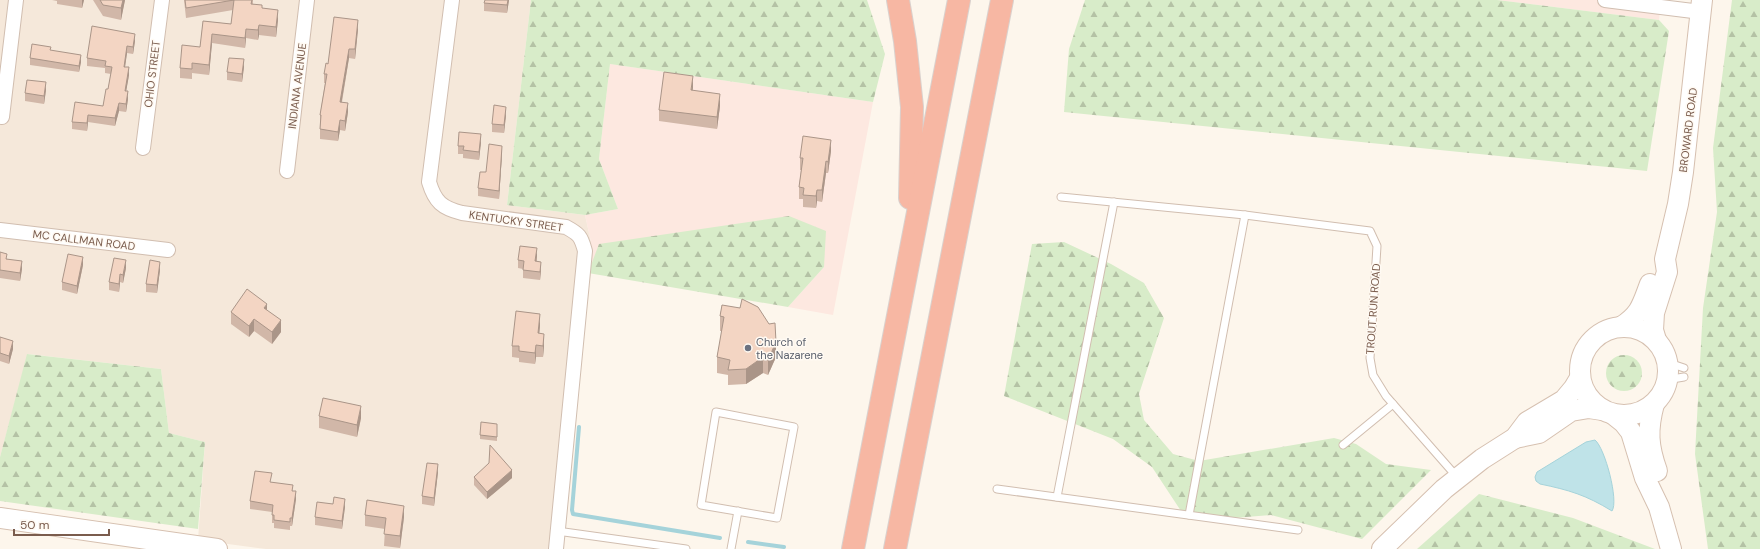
<svg xmlns="http://www.w3.org/2000/svg" width="1760" height="549" viewBox="0 0 1760 549" font-family="'DM Sans',sans-serif">
  <defs>
    <pattern id="forest-firs" width="22" height="20" patternUnits="userSpaceOnUse"><rect width="22" height="20" fill="#d8ecc9"/><path d="M5 1l3.5 6h-7zM16 11l3.5 6h-7z" fill="#b4c2a5"/></pattern>
  </defs>
  <rect width="100%" height="100%" fill="#fdf6ec"/>
  <polygon fill="#f5e8da" points="0,0 531,0 507,205 585,215 591,242 561,549 266,549 198,540 205,442 169,433 161,369 28,354 0,457"/>
  <g fill="#fde8e0">
    <polygon points="1497,0 1661,0 1659,20"/>
    <polygon points="610,64 873,102 833,315 788,307 824,267 588,273 591,242 585,215 618,209 599,159"/>
  </g>
  <g fill="url(#forest-firs)">
    <polygon points="531,0 867,0 885,54 873,102 610,64 599,159 618,209 585,215 507,205"/>
    <polygon points="1085,0 1497,0 1659,20 1669,31 1647,171 1064,112 1069,49"/>
    <polygon points="1732,0 1760,0 1760,549 1708,549 1695,454 1703,308 1717,212 1713,148"/>
    <polygon points="789,216 826,231 824,267 788,307 588,273 599,244"/>
    <polygon points="1064,242 1111,264 1144,283 1164,318 1139,394 1144,420 1173,454 1199,461 1334,438 1356,444 1386,464 1431,470 1362,539 1271,515 1209,520 1181,511 1152,467 1113,439 1004,396 1032,244"/>
    <polygon points="27,354 161,369 169,433 205,442 198,529 0,501 0,457"/>
    <circle cx="1624" cy="373" r="18"/>
    <polygon points="1479,494 1573,518 1655,549 1417,549"/>
  </g>
  <path fill="#bfe3e8" stroke="#a5d3da" d="M1595,440C1605,448 1619,501 1612,511C1586,495 1569,490 1540,484L1536,481L1535,477L1537,472L1586,442Z"/>
  <g fill="none" stroke-linecap="round" stroke-linejoin="round">
    <g stroke="#a5d3da" stroke-width="4">
      <polyline points="579,427 572,510 573,514 720,538"/>
      <polyline points="748,542 784,547"/>
    </g>
    <defs>
      <g id="lane">
        <polyline points="1061,197 1245,215 1370,231 1377,246 1370,358 1373,375 1386,396 1457,477"/>
        <polyline points="1667,360 1675,365 1684,368"/>
        <polyline points="1667,384 1672,379 1684,377"/>
        <polygon points="716,412 794,427 777,518 701,505"/>
        <polyline points="1343,445 1393,404"/>
        <polyline points="997,489 1298,530"/>
        <polyline points="1057,497 1114,202"/>
        <polyline points="1189,515 1245,215"/>
        <polyline points="557,531 686,549"/>
        <polyline points="731,549 738,511"/>
      </g>
      <g id="street">
        <path d="M452,0L429,182C435,202 442,208 462,213L566,227C579,234 581,236 585,251L556,549"/>
        <polyline points="1605,0 1701,12"/>
        <polyline points="2,117 16,0"/>
        <polyline points="143,148 162,0"/>
        <polyline points="287,171 307,0"/>
        <polyline points="0,230 168,250"/>
      </g>
      <g id="secondary">
        <circle cx="1624" cy="371" r="44"/>
        <path d="M1621,327C1641,314 1642,305 1650,284"/>
        <polyline points="1656,340 1653,330 1654,313 1667,272 1665,259 1678,204 1683,172 1702,0"/>
        <path d="M1654,404C1647,430 1648,446 1657,471"/>
        <polyline points="1614,415 1624,423 1631,432 1645,478 1659,507 1671,549"/>
        <polyline points="1515,438 1539,433 1571,411 1589,408 1602,410"/>
        <polyline points="0,518 217,549"/>
        <polyline points="1382,549 1444,489 1482,459 1515,438 1527,422 1564,400 1574,388 1580,378"/>
      </g>
      <g id="highway">
        <polyline points="898,0 905,41 912,107 910,198"/>
        <polyline points="853,549 959,0"/>
        <polyline points="895,549 1002,0"/>
      </g>
    </defs>
    <use href="#lane" stroke="#d1beb0" stroke-width="9"/>
    <use href="#street" stroke="#d1beb0" stroke-width="16"/>
    <use href="#secondary" stroke="#d6c0b0" stroke-width="22"/>
    <use href="#highway" stroke="#dad1cd" stroke-width="24"/>
    <use href="#lane" stroke="#fff" stroke-width="7"/>
    <use href="#street" stroke="#fff" stroke-width="14"/>
    <use href="#secondary" stroke="#fff" stroke-width="20"/>
    <use href="#highway" stroke="#f7b7a3" stroke-width="22"/>
  </g>
  <g fill="#d1b7a8">
    <polygon points="52,0 84,0 82,8 57,4 57,1"/>
    <polygon points="93,0 125,0 121,20 103,16"/>
    <polygon points="184,0 253,0 253,4 262,8 278,20 276,37 259,35 258,40 246,38 245,48 212,43 209,75 192,73 192,79 180,78 180,68 200,47 203,21 231,24 233,10 186,18"/>
    <polygon points="509,0 507,13 484,11 484,3"/>
    <polygon points="358,29 355,59 349,58 342,102 348,112 345,131 340,130 338,141 320,139 320,115 325,83 324,83 324,74 328,64"/>
    <polygon points="135,41 133,54 127,53 125,67 129,75 126,91 128,99 126,112 119,111 115,126 88,122 87,131 72,129 72,122 103,106 108,89 111,74 105,73 105,68 87,66 87,58"/>
    <polygon points="30,58 81,62 79,72 30,65"/>
    <polygon points="244,67 242,82 227,80 227,72"/>
    <polygon points="693,88 692,90 720,106 717,129 659,121 659,110"/>
    <polygon points="46,90 44,104 25,101 25,93"/>
    <polygon points="506,115 504,133 492,132 492,124"/>
    <polygon points="481,142 479,160 463,158 463,154 458,154 458,146"/>
    <polygon points="831,151 828,173 826,173 822,202 817,201 816,208 803,207 803,199 799,199 799,187 801,170 800,170 800,158"/>
    <polygon points="502,154 499,199 478,196 478,188 486,172"/>
    <polygon points="0,252 7,259 22,269 20,281 0,278"/>
    <polygon points="537,256 537,261 541,270 540,280 523,278 523,269 518,268 518,260"/>
    <polygon points="83,265 77,294 62,290 62,282"/>
    <polygon points="126,268 123,283 120,282 119,292 109,290 109,282"/>
    <polygon points="160,270 157,293 146,292 146,284"/>
    <polygon points="722,305 776,357 768,375 763,373 746,384 728,385 728,375 717,373 717,357 722,331 720,331 720,316"/>
    <polygon points="267,310 281,332 272,344 254,331 249,337 231,324 231,312"/>
    <polygon points="540,326 539,334 544,346 543,357 536,357 535,364 519,362 519,358 512,357 512,346"/>
    <polygon points="0,337 13,349 9,364 0,361"/>
    <polygon points="319,416 361,418 357,437 319,428"/>
    <polygon points="497,424 497,441 480,439 480,435"/>
    <polygon points="438,472 434,506 422,504 422,496"/>
    <polygon points="474,477 512,478 487,499 474,485"/>
    <polygon points="271,482 293,491 296,499 292,526 290,526 290,530 274,528 274,523 272,523 272,512 250,509 250,501"/>
    <polygon points="333,504 345,507 342,529 315,525 315,517"/>
    <polygon points="365,515 404,517 400,548 384,546 385,529 365,526"/>
  </g>
  <g fill="#aa9588">
    <polygon points="82,0 84,0 82,8"/>
    <polygon points="123,0 125,0 121,20 121,8"/>
    <polygon points="508,0 509,0 507,13 507,5"/>
    <polygon points="278,10 278,20 276,37 276,27"/>
    <polygon points="358,20 358,29 355,59 355,49"/>
    <polygon points="259,25 259,35 258,40 258,30"/>
    <polygon points="246,29 246,38 245,48 245,38"/>
    <polygon points="135,34 135,41 133,54 133,47"/>
    <polygon points="212,34 212,43 209,75 209,65"/>
    <polygon points="127,46 127,53 124,74 124,67"/>
    <polygon points="349,49 349,58 340,111 340,102"/>
    <polygon points="81,55 81,62 79,72 79,66"/>
    <polygon points="244,59 244,67 242,82 242,74"/>
    <polygon points="129,67 129,75 125,98 125,91"/>
    <polygon points="693,76 693,88 691,102 691,90"/>
    <polygon points="46,82 46,90 44,104 44,96"/>
    <polygon points="128,91 128,99 126,112 126,104"/>
    <polygon points="720,94 720,106 717,129 717,117"/>
    <polygon points="119,103 119,111 115,126 115,118"/>
    <polygon points="348,103 348,112 345,131 345,121"/>
    <polygon points="506,107 506,115 504,133 504,125"/>
    <polygon points="88,115 88,122 87,131 87,123"/>
    <polygon points="340,120 340,130 338,141 338,132"/>
    <polygon points="481,134 481,142 479,160 479,152"/>
    <polygon points="831,140 831,151 828,173 828,162"/>
    <polygon points="502,146 502,154 499,199 499,191"/>
    <polygon points="826,161 826,173 822,202 822,190"/>
    <polygon points="817,190 817,201 816,208 816,196"/>
    <polygon points="537,248 537,256 535,269 535,261"/>
    <polygon points="83,257 83,265 77,294 77,286"/>
    <polygon points="126,260 126,268 123,283 123,275"/>
    <polygon points="22,261 22,269 20,281 20,273"/>
    <polygon points="160,262 160,270 157,293 157,285"/>
    <polygon points="541,262 541,270 540,280 540,272"/>
    <polygon points="120,274 120,282 119,292 119,284"/>
    <polygon points="267,304 267,316 264,308"/>
    <polygon points="540,314 540,326 538,345 538,333"/>
    <polygon points="254,319 254,331 249,337 249,326"/>
    <polygon points="281,320 281,332 272,344 272,332"/>
    <polygon points="544,334 544,346 543,357 543,346"/>
    <polygon points="13,341 13,349 9,364 9,356"/>
    <polygon points="776,342 776,357 768,375 768,360"/>
    <polygon points="536,345 536,357 535,364 535,353"/>
    <polygon points="763,357 763,373 746,384 746,369"/>
    <polygon points="361,406 361,418 357,437 357,425"/>
    <polygon points="438,464 438,472 434,506 434,498"/>
    <polygon points="512,470 512,478 487,499 487,492"/>
    <polygon points="296,491 296,499 292,526 292,518"/>
    <polygon points="345,499 345,507 342,529 342,521"/>
    <polygon points="404,506 404,517 400,548 400,536"/>
  </g>
  <g fill="#f3d5c3" stroke="#aa9588">
    <polygon points="100,0 123,0 121,8 103,5"/>
    <polygon points="185,0 252,0 251,4 262,5 262,8 278,10 276,27 259,25 258,30 246,29 245,38 212,34 209,65 192,63 192,69 180,68 182,45 200,47 203,21 231,24 234,0 186,8"/>
    <polygon points="485,0 508,0 507,5 484,3"/>
    <polygon points="334,17 358,20 355,49 349,49 340,102 348,103 345,121 340,120 338,132 320,129 321,115 320,115 327,74 324,74 326,63 328,64"/>
    <polygon points="92,26 135,34 133,47 127,46 124,67 129,67 125,91 128,91 126,104 119,103 115,118 88,115 87,123 72,122 75,102 103,106 106,89 108,89 112,67 105,66 106,61 87,58"/>
    <polygon points="32,44 51,47 50,50 81,55 79,66 30,58"/>
    <polygon points="229,58 244,59 242,74 227,72"/>
    <polygon points="664,72 693,76 691,90 720,94 717,117 659,110"/>
    <polygon points="27,80 46,82 44,96 25,93"/>
    <polygon points="494,105 506,107 504,125 492,124"/>
    <polygon points="459,132 481,134 479,152 463,150 464,146 458,146"/>
    <polygon points="803,136 831,140 828,162 826,161 822,190 817,190 816,196 803,195 804,188 799,187 803,158 800,158"/>
    <polygon points="489,144 502,146 499,191 478,188 480,172 486,172"/>
    <polygon points="520,246 537,248 535,261 541,262 540,272 523,270 524,261 518,260"/>
    <polygon points="0,252 7,254 6,259 22,261 20,273 0,270"/>
    <polygon points="68,254 83,257 77,286 62,282"/>
    <polygon points="114,258 126,260 123,275 120,274 119,284 109,282"/>
    <polygon points="150,260 160,262 157,285 146,284"/>
    <polygon points="247,289 267,304 264,308 281,320 272,332 254,319 249,326 231,312"/>
    <polygon points="742,299 758,307 769,324 775,323 776,342 768,360 763,357 746,369 728,370 730,360 717,357 724,317 720,316 722,305 740,308"/>
    <polygon points="516,311 540,314 538,333 544,334 543,346 536,345 535,353 519,351 519,346 512,346"/>
    <polygon points="0,337 13,341 9,356 0,353"/>
    <polygon points="323,398 361,406 357,425 319,416"/>
    <polygon points="481,422 497,424 497,437 480,435"/>
    <polygon points="490,445 512,470 487,492 474,477 489,463"/>
    <polygon points="427,463 438,464 434,498 422,496"/>
    <polygon points="255,471 272,473 270,482 293,485 292,491 296,491 292,518 290,518 290,522 274,520 274,515 272,515 273,505 250,501"/>
    <polygon points="334,497 345,499 342,521 315,517 317,502 333,504"/>
    <polygon points="367,500 404,506 400,536 384,534 386,518 365,515"/>
  </g>
  <circle fill="#6b7280" stroke="#fffaf3" stroke-width="1.5" cx="748" cy="348" r="4"/>
  <g text-anchor="middle" stroke-width="3" stroke-linejoin="round" paint-order="stroke">
    <g font-size="11" fill="#7a5c4d" stroke="#fffaf3">
      <text transform="translate(152 74) rotate(-83)" y="4">OHIO STREET</text>
      <text transform="translate(297 86) rotate(-83)" y="4">INDIANA AVENUE</text>
      <text transform="translate(1688 130) rotate(-83)" y="4">BROWARD ROAD</text>
      <text transform="translate(516 221) rotate(8)" y="4">KENTUCKY STREET</text>
      <text transform="translate(84 240) rotate(7)" y="4">MC CALLMAN ROAD</text>
      <text transform="translate(1373 309) rotate(-86)" y="4">TROUT RUN ROAD</text>
    </g>
    <g font-size="11" fill="#5b616d" stroke="#fffaf3" text-anchor="start">
      <text x="756" y="346">Church of<tspan x="756" dy="13">the Nazarene</tspan></text>
    </g>
  </g>
  <path d="M14 529v6h95v-6" fill="none" stroke="#7a5c4d" stroke-width="2"/>
  <text x="20" y="529" font-size="12" fill="#7a5c4d" stroke="#fffaf3" stroke-width="3" paint-order="stroke">50 m</text>
</svg>
